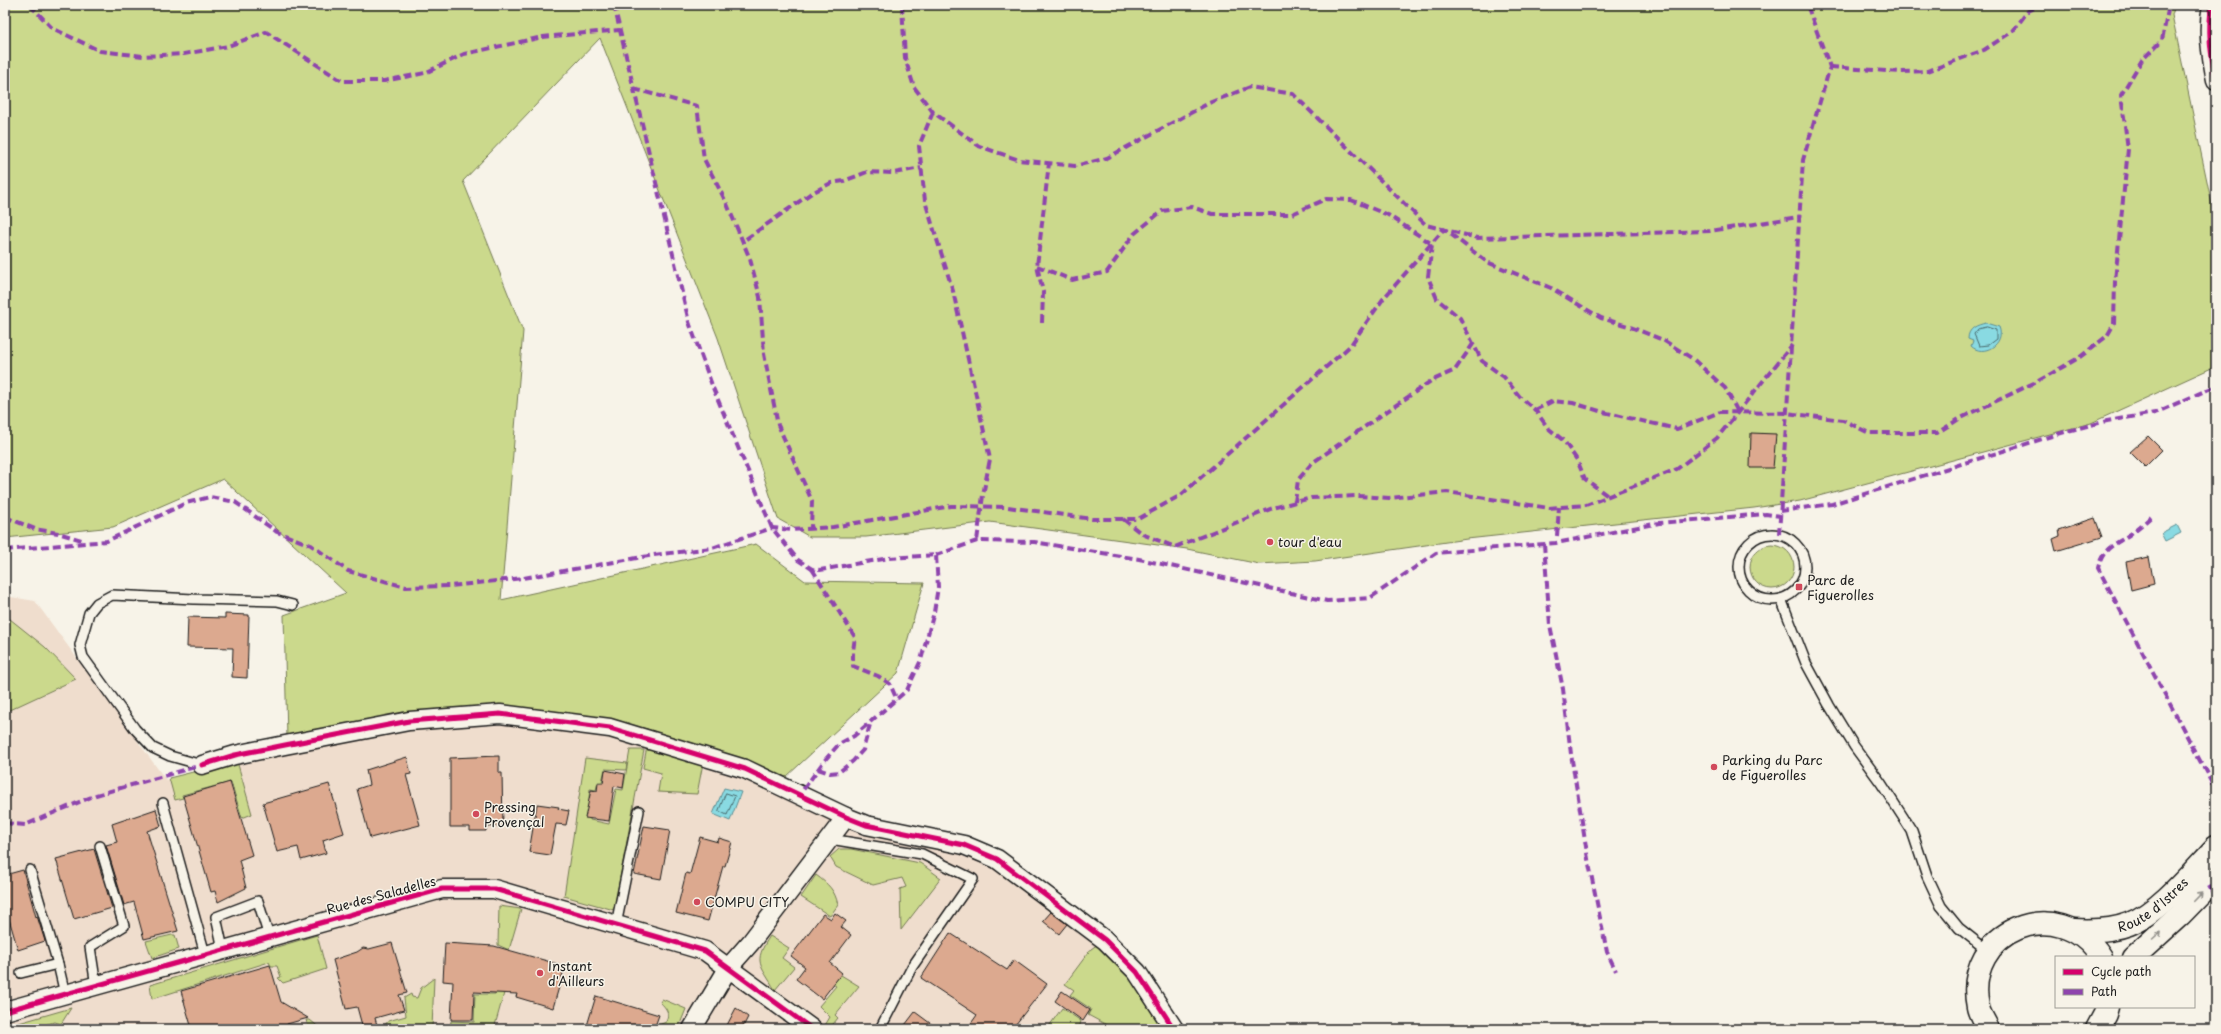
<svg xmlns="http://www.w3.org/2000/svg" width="2221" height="1034" viewBox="0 0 2221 1034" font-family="'Playpen Sans',sans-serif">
  <rect width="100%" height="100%" fill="#f7f3e8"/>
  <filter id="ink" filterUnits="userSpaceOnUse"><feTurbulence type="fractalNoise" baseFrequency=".025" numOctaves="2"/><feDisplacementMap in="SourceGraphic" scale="8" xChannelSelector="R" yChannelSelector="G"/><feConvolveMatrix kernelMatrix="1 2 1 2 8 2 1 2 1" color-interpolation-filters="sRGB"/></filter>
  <g filter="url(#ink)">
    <polygon fill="#efddcd" points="5,596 35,601 166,780 206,768 410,728 530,724 625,739 742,774 857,832 959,854 995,868 1099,944 1166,1029 5,1029"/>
    <g fill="#cbd98c" stroke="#747a54">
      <polygon points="5,5 2175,5 2172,15 2216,224 2216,366 2091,423 1800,501 1754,508 1467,539 1315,561 1259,564 1187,549 990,522 866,537 810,537 778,519 718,338 600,38 463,181 523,331 501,600 756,544 805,581 924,583 898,673 786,777 647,729 516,707 287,738 284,615 346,593 223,479 113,527 5,538"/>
      <circle cx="1772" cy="567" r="22"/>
      <polygon points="5,615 45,647 76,679 5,712"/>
      <polygon points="647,746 703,763 697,794 658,792 661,773 643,768"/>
      <polygon points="630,750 644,750 614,910 564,896 585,758 627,763 626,770 605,769 602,782 598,782 596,790 590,789 589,798 594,799 590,820 609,824 616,789 623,790"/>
      <polygon points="237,761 252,814 242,818 231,782 182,795 183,798 175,800 169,778"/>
      <polygon points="839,849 851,849 920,863 941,878 901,930 900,889 906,887 902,878 873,885 836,867 830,857"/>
      <path d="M816,875C828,884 835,890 838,905L830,916L801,897Z"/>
      <polygon points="499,906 521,909 509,950 498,945"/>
      <polygon points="172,935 175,935 179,949 152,958 146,941"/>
      <polygon points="317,935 326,969 283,983 278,978 281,977 277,966 271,966 269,962 152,999 150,985"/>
      <path d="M770,936L789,948L782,958L794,967L775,990C761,965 752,963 770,936Z"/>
      <polygon points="1098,944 1131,977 1164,1029 1114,1029 1088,1015 1091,1009 1070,995 1074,990 1065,984 1091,949"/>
      <polygon points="511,968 494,1029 450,1029 451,1021 474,1022 475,994 495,994 496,984"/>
      <polygon points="841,975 859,986 835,1015 838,1018 829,1029 826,1029 824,1027 830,1017 819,1006 836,986 833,984"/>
      <polygon points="434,978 432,1029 382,1029 388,1021 406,1016 404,998 411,994 412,997 417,998 421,988"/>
      <path d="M662,999L686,1009L678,1029H656V1026L666,1022C670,1013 667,1009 660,1002Z"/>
      <polygon points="71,1008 61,1024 55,1022 30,1029 5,1029 5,1027"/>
      <polygon points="1062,1008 1081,1021 1079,1029 1047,1029"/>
      <polygon points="306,1020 310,1020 321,1029 309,1029"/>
    </g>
    <g fill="#89dae2" stroke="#5d8e93">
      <path d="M1986,323L1999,327C2006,344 1983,358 1971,346L1973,341L1968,339C1968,328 1977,325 1986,323Z"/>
      <polygon points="2177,525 2181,533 2165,541 2161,533"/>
      <polygon points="724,788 741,792 730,821 713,814"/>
    </g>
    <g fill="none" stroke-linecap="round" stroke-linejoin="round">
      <g stroke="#48686b" stroke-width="1">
        <polygon points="1987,327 1996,330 1996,339 1988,345 1979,346 1974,334 1978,329"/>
        <polygon points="726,793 735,796 727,815 719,811"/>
      </g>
    </g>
    <g fill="#dca98f" stroke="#1c1c1c">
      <polygon points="1751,433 1776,434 1773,468 1750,468"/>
      <polygon points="2148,436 2162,450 2145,467 2130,452"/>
      <polygon points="2095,518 2102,537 2056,551 2053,539 2060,536 2059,530"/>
      <polygon points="2149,557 2154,584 2131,590 2126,562"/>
      <polygon points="225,614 249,615 247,678 232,677 233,648 187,647 188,617 225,618"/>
      <polygon points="499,756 499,773 502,773 503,826 486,827 486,831 470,831 470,827 450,827 450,758"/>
      <polygon points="407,757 411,774 406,775 420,825 370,838 357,789 369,785 366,770"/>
      <polygon points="605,770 625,774 623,788 614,786 609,821 585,818 591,790 597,791 598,783 603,783"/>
      <polygon points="230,782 252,855 239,860 246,888 218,902 215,891 211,892 183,796"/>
      <polygon points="329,784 344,833 323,840 326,853 301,860 298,847 277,852 263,803"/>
      <polygon points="537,804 559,807 558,809 569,811 566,825 556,824 550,855 529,852"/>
      <polygon points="156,809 161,826 147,831 178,931 144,939 134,902 124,905 106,845 117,842 112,824"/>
      <polygon points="644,826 670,830 661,879 634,874"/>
      <polygon points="700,837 718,842 719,838 732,842 725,866 723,866 708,921 676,913 686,873 690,874"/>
      <polygon points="94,849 112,908 74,919 56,859"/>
      <polygon points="23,870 36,917 37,916 45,941 18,950 5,905 5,875"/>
      <polygon points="1051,912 1067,924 1059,934 1043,921"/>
      <polygon points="835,913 846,921 841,927 851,935 830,963 842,973 822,999 796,979 805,967 791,956 823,914 831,919"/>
      <polygon points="950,933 1007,970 1014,960 1047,984 1012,1029 967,1029 977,1015 921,978"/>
      <polygon points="392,943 407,993 399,995 404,1010 375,1018 378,1029 363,1029 357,1007 346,1009 333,960 357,952 363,948 369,949"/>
      <polygon points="445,943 494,946 565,966 553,1008 516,997 517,994 474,992 473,1020 451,1020 453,982 443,981"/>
      <polygon points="270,965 281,1002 308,1018 287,1024 288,1029 192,1029 181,991"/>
      <polygon points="1062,991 1090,1010 1083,1021 1055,1001"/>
      <polygon points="596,996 659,1015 654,1029 586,1029"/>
      <polygon points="736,1008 748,1017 742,1029 725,1029"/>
      <polygon points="915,1012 938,1029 902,1029"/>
    </g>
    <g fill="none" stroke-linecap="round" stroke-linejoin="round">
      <defs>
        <g id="lane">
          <circle cx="1772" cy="567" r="33"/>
          <polyline points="1781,599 1806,663 1829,705 1854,746 1881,783 1912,831 1927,876 1941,906 1959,928 1988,951"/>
          <polyline points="202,765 170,756 153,748 135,729 83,657 80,645 89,613 97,603 112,595 194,599 277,601 293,605"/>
          <polyline points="163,803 205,954"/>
          <polyline points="830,839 922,854 973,879 912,967 880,1029"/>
          <polyline points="30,870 58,964"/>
          <polyline points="616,925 639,811"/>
          <polyline points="223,949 216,917 258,901 269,937"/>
          <polyline points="21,973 58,964 65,994"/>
          <polyline points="96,986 90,947 124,926 100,846"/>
        </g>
        <g id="street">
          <path d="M2212,5C2207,30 2211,55 2216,80"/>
          <polyline points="202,765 235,755 285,745 409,721 500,714 610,728 745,769 846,817 866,825 964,845 997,859 1105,940 1137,972 1174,1029"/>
          <polyline points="5,1011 442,889 494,889 705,951 812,1029"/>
          <polyline points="692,1029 729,967 751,942 846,817"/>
        </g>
        <g id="primary">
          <path id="s1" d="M2074,930C2092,931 2111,931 2129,924C2160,912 2193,871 2216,847"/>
          <polyline points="2134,957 2180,915 2216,878"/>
          <path d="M1988,1029C1985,1022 1979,1014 1978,1007C1962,930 2059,891 2101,957"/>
          <polyline points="2097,1029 2105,1014 2107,1007"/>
        </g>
      </defs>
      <use href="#lane" stroke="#1c1c1c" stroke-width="12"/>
      <use href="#street" stroke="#1c1c1c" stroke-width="21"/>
      <use href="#primary" stroke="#1c1c1c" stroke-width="25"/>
      <use href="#lane" stroke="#f7f3e8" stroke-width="9"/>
      <use href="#street" stroke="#f7f3e8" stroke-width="18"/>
      <use href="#primary" stroke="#f7f3e8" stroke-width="22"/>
      <g stroke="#8e44ad" stroke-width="4" stroke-dasharray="8 4" stroke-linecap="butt">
        <polyline points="30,5 52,28 100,51 143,56 184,54 228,46 266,32 342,81 384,81 425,73 464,54 543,37 620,30"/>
        <polyline points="614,5 689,322 713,388 772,528 798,560 812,569 820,570 889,558 936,555 938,587 934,612 921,660 907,690 854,736 839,744 824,761 800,794"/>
        <polyline points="902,5 905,58 914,87 933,112 979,146 1019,160 1075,166 1107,158 1209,103 1250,87 1293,94 1426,225 1478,238 1710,231 1798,217"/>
        <polyline points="1830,67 1901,72 1928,71 1984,50 2013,31 2028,11 2041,5"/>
        <polyline points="634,89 697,106 704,159 727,204 750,259 760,297 764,354 778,425 812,501 811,528"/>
        <polyline points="933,112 919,146 925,201 953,291 990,459 983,495 977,541"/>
        <polyline points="746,239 810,194 831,183 844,181 867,172 894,173 921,168"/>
        <polyline points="1037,266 1072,280 1107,272 1134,234 1162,211 1192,207 1212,214 1292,214 1326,199 1351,200 1388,215 1432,244 1428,277 1437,299 1460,318 1482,361 1504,377 1520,397 1535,410 1548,428 1564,441 1577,460 1585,479 1608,496"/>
        <polyline points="1042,323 1043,292 1037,266 1049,163"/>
        <polyline points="1535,410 1553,401 1573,403 1603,412 1677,429 1720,412 1787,413 1843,420 1869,433 1937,433 1959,419 2040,380 2080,357 2107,336 2114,324 2115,281 2128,149 2121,95 2142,60 2162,40 2169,5"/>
        <polyline points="1295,502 1298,480 1312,463 1431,381 1455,370 1473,344"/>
        <polyline points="1780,511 1832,504 2068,431 2107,421 2155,413 2216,386"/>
        <polyline points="5,517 35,529 58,533 85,541"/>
        <path d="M2151,517C2144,523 2136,530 2129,535C2113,546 2103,548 2098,568L2216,791"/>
        <polyline points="1123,519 1142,534 1175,547 1273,508 1311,498 1357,496 1389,498 1447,492 1549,508 1586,505 1677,469 1717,438 1792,345"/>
        <polyline points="1779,534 1803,160 1830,67 1807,5"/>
        <polyline points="1557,536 1559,507"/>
        <polyline points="1544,544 1550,625 1563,689 1571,754 1588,859 1607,952 1616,971"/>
        <polyline points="5,550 107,541 186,503 210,497 235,502 277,532 311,545 348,571 406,587 451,586 523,578 654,555 712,548 772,528 792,530 833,527 951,506 1008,507 1092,519 1138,519 1181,495 1350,346 1383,299 1444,229 1487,262 1551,288 1601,318 1628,326 1663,340 1693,359 1725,388 1738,412"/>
        <polyline points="936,555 977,541 1034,542 1139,559 1327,601 1370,598 1436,553 1556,543 1659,523 1766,514 1780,516"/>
        <polyline points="812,569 855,637 853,651 853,666 878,676 890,684 897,700"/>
        <polyline points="818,769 830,773 839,772 853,761 863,750 871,721"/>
        <polyline points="5,823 25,825 96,795 202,765"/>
        <polyline points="2209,886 2216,898"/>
      </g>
      <defs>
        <g id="cycleway">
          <path d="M2212,5C2207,30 2211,55 2216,80"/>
          <polyline points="202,765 235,755 285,745 409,721 500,714 610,728 745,769 846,817 866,825 964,845 997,859 1105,940 1137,972 1174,1029"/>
          <polyline points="5,1011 442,889 494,889 705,951 812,1029"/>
        </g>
      </defs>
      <use href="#cycleway" stroke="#f7f3e8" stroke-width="8"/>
      <use href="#cycleway" stroke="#d6006c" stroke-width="5"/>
    </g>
    <defs><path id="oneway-shaft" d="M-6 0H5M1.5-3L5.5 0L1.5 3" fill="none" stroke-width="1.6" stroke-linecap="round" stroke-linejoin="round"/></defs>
    <g stroke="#94928c">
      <use href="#oneway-shaft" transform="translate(2198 897) rotate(-46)"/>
      <use href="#oneway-shaft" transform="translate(2157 936) rotate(-42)"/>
    </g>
  </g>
  <g fill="#d1495b" stroke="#f7f3e8" stroke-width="1.5">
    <circle cx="1270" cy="542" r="4"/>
    <rect x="1795" y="583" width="8" height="8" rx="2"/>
    <circle cx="1714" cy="767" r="4"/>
    <circle cx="476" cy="814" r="4"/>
    <circle cx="697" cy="902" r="4"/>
    <circle cx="540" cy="973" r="4"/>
  </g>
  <g text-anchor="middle" stroke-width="3" stroke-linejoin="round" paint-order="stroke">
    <g font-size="13" fill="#1c1c1c" stroke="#f7f3e8" text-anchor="start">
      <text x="1278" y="547">tour d'eau</text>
      <text x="1807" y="585">Parc de<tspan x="1807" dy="15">Figuerolles</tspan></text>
      <text x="1722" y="765">Parking du Parc<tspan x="1722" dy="15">de Figuerolles</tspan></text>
      <text x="484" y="812">Pressing<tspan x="484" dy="15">Provençal</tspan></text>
      <text x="705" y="907">COMPU CITY</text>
      <text x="548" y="971">Instant<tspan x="548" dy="15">d'Ailleurs</tspan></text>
    </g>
    <g font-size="13" fill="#1c1c1c" stroke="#f7f3e8">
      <text transform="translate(381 895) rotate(-15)" y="5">Rue des Saladelles</text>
      <text dy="5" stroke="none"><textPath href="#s1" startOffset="86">Route d'Istres</textPath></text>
    </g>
  </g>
  <rect width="2221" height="1034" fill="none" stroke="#f7f3e8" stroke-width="20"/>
  <rect x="10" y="10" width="2201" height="1014" fill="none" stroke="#1c1c1c" stroke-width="1.5" filter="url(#ink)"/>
  <rect x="2055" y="956" width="140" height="52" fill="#f7f3e8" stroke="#9f9d96"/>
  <rect x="2063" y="969" width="20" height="6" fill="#d6006c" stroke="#9f9d96"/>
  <text x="2091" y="976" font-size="12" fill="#1c1c1c">Cycle path</text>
  <rect x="2063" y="989" width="20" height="6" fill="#8e44ad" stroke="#9f9d96"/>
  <text x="2091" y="996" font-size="12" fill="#1c1c1c">Path</text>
</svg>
